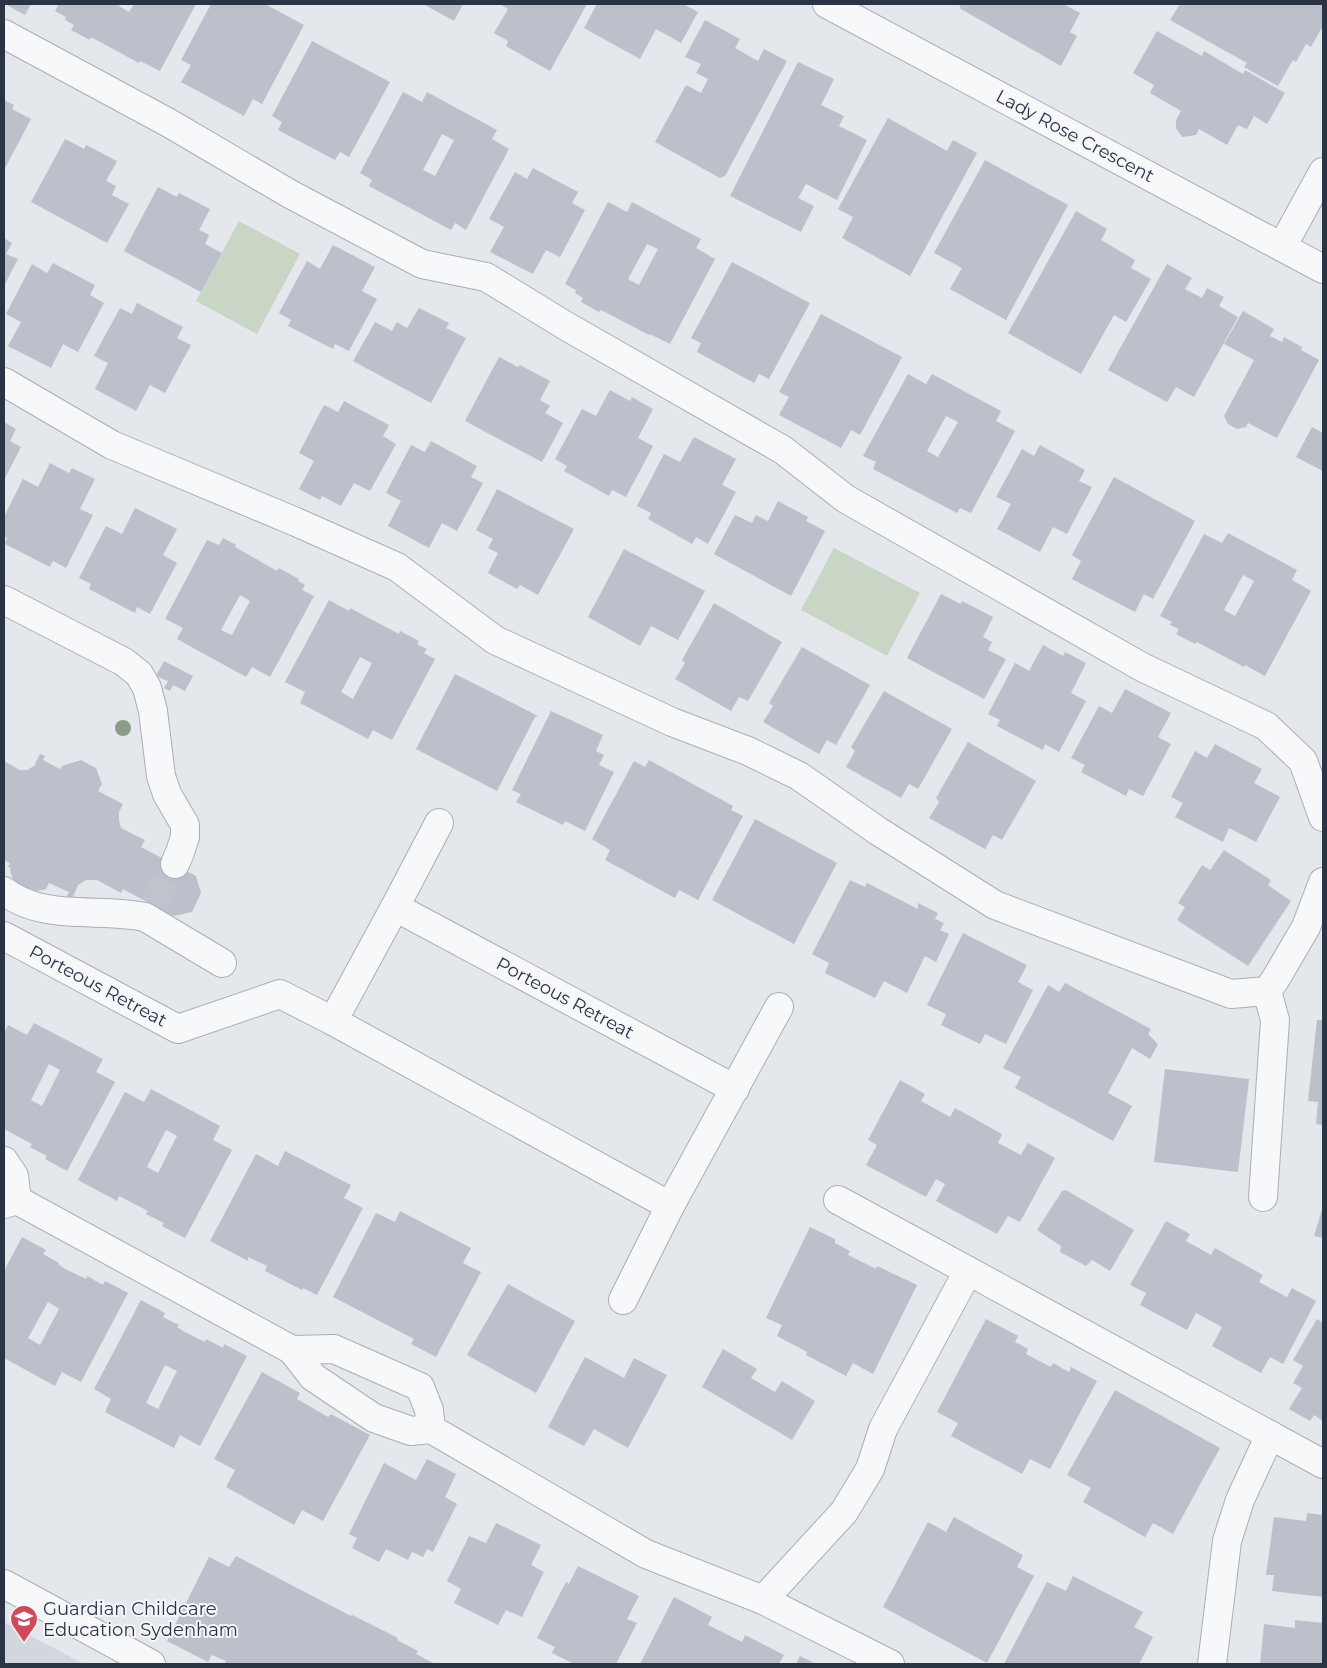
<svg xmlns="http://www.w3.org/2000/svg" width="1327" height="1668" viewBox="0 0 1327 1668" font-family="Montserrat,sans-serif">
  <rect width="100%" height="100%" fill="#e4e7ec"/>
  <polygon fill="#d2d6de" points="4,1622 84,1664 4,1664"/>
  <g fill="#c9d6c5">
    <polygon points="239,221 300,254 257,334 196,301"/>
    <polygon points="834,548 920,593 887,656 801,610"/>
  </g>
  <g fill="#bbc0ca" fill-rule="evenodd">
    <polygon points="5,4 31,4 25,15"/>
    <polygon points="59,4 120,4 119,6 129,12 134,4 196,4 160,71 140,61 139,63 91,37 90,40 71,30 74,25 65,20 66,17 55,11"/>
    <polygon points="211,4 265,4 304,25 262,104 253,99 244,116 181,82 191,65 181,60"/>
    <polygon points="423,4 463,4 454,21"/>
    <polygon points="499,4 587,4 550,71 506,46 508,41 494,33 508,9"/>
    <polygon points="597,4 683,4 698,12 681,43 656,29 640,59 584,28"/>
    <polygon points="959,4 1063,4 1080,13 1070,32 1077,36 1061,66 961,9"/>
    <polygon points="1180,4 1320,4 1323,5 1323,26 1311,47 1306,44 1296,62 1293,60 1278,86 1244,67 1247,63 1170,20"/>
    <polygon points="705,20 740,39 735,48 758,61 764,49 787,61 725,176 720,178 655,142 686,85 701,93 708,79 696,73 701,64 685,57"/>
    <polygon points="1157,31 1202,56 1204,51 1243,74 1245,70 1285,93 1267,124 1254,116 1247,129 1238,125 1227,145 1199,129 1196,135 1182,137 1176,128 1176,120 1181,111 1150,93 1154,85 1133,73"/>
    <polygon points="312,41 390,82 349,157 340,152 335,160 278,130 282,122 272,116"/>
    <polygon points="798,62 834,79 821,105 844,116 839,126 867,140 837,200 806,184 798,198 814,206 801,232 730,196"/>
    <path d="M403,92L422,102L427,92L497,130L492,139L509,149L466,230L455,223L451,230L369,186L372,180L360,173ZM442,134L454,140L435,176L423,170Z"/>
    <polygon points="4,100 14,105 12,109 31,119 4,170"/>
    <polygon points="888,118 947,151 953,140 977,153 910,276 842,238 853,217 838,209"/>
    <polygon points="65,139 84,149 86,145 117,161 106,181 116,186 112,195 129,204 107,243 31,202"/>
    <polygon points="985,160 1068,205 1006,320 950,289 962,268 934,253"/>
    <polygon points="533,168 578,192 572,203 585,210 560,257 546,250 533,274 490,252 504,227 489,219 515,172 527,179"/>
    <polygon points="158,187 177,197 179,193 210,209 199,230 209,235 205,244 222,253 201,292 124,251"/>
    <path d="M608,202L627,212L632,202L701,239L696,248L715,259L670,344L650,334L649,335L601,310L599,312L581,302L583,298L575,293L576,290L565,284ZM647,244L658,249L639,285L628,279Z"/>
    <polygon points="1076,211 1107,229 1101,240 1135,260 1131,268 1151,279 1126,322 1114,315 1081,374 1008,333"/>
    <polygon points="4,238 12,243 6,254 18,259 4,286"/>
    <polygon points="333,245 375,267 362,291 377,299 349,351 335,344 333,349 288,326 291,320 279,313 307,261 320,269"/>
    <polygon points="732,262 810,303 769,379 759,374 754,383 697,352 701,343 691,338"/>
    <polygon points="53,263 95,285 90,295 104,303 78,352 63,344 51,368 8,346 21,322 6,314 32,264 47,273"/>
    <polygon points="1167,264 1192,278 1185,289 1202,298 1207,288 1224,297 1219,306 1238,317 1194,397 1176,387 1167,402 1108,370"/>
    <polygon points="137,303 183,327 177,338 191,345 165,393 150,385 136,411 95,389 108,363 94,356 120,308 132,314"/>
    <polygon points="419,308 449,323 446,328 466,338 431,403 353,361 375,322 392,331 397,322 407,328"/>
    <polygon points="1243,311 1274,329 1270,336 1282,342 1284,337 1302,347 1301,350 1319,360 1277,438 1248,423 1246,427 1237,429 1228,424 1224,416 1254,360 1224,344"/>
    <polygon points="821,314 902,357 860,435 851,430 841,448 779,415 789,397 779,392"/>
    <polygon points="499,357 518,367 520,365 550,381 540,400 550,406 545,413 563,423 542,462 465,421"/>
    <path d="M908,374L926,384L932,374L1001,411L996,421L1015,431L971,513L960,508L957,513L873,469L876,462L863,456ZM946,416L958,422L938,457L927,451Z"/>
    <polygon points="610,390 630,401 632,397 653,409 638,438 653,446 626,497 612,490 609,496 564,471 567,466 555,459 582,409 596,416"/>
    <polygon points="344,401 389,425 383,436 396,444 370,491 354,483 341,506 322,496 320,500 299,489 314,461 299,453 324,405 338,412"/>
    <polygon points="4,422 16,429 10,441 21,447 4,480"/>
    <polygon points="1312,427 1323,433 1323,471 1296,457"/>
    <polygon points="694,437 736,459 722,485 736,492 708,544 696,537 692,544 648,519 651,513 637,506 664,454 680,462"/>
    <polygon points="431,441 477,466 471,477 483,483 457,531 442,523 429,548 388,526 401,501 386,493 411,445 425,452"/>
    <polygon points="1040,445 1085,470 1079,481 1092,487 1067,534 1053,527 1040,552 997,529 1011,504 996,497 1022,449 1034,456"/>
    <polygon points="50,463 69,473 72,468 95,479 80,509 93,515 66,568 53,561 50,567 5,544 7,538 4,536 4,517 23,479 38,487"/>
    <polygon points="1114,477 1195,521 1153,599 1144,594 1135,612 1072,579 1081,561 1072,555"/>
    <polygon points="497,489 574,529 538,595 520,585 517,589 488,573 498,553 488,548 493,539 476,530"/>
    <polygon points="778,501 808,517 806,521 825,531 791,596 714,554 735,515 752,523 756,515 768,521"/>
    <polygon points="135,508 177,529 163,555 177,563 150,614 137,607 135,613 89,589 91,584 79,578 106,526 122,534"/>
    <path d="M1228,533L1297,570L1292,580L1311,591L1265,676L1245,665L1244,667L1197,642L1195,644L1176,634L1179,629L1170,625L1172,622L1160,616L1204,534L1222,543ZM1243,575L1254,581L1235,616L1224,610Z"/>
    <path d="M223,538L236,545L235,547L277,571L279,568L299,579L298,581L305,585L302,590L314,596L270,677L252,667L246,677L177,639L183,628L165,619L207,540L219,545ZM240,595L250,601L232,635L221,630Z"/>
    <polygon points="624,549 705,591 678,640 651,626 640,646 588,617"/>
    <polygon points="941,594 961,604 962,601 993,617 983,637 992,642 988,650 1006,659 984,699 907,658"/>
    <path d="M329,600L349,611L350,608L399,634L400,631L419,641L417,644L427,649L424,653L435,659L392,740L373,730L368,739L300,703L305,692L285,682ZM360,657L372,663L353,699L341,692Z"/>
    <polygon points="714,603 782,642 748,701 739,697 731,711 675,679 685,663 682,660"/>
    <polygon points="1043,645 1063,656 1065,652 1086,663 1071,693 1086,701 1059,752 1045,744 1043,750 997,726 1000,720 988,714 1015,663 1029,671"/>
    <polygon points="802,647 870,685 836,745 827,740 819,754 763,722 773,706 769,703"/>
    <polygon points="164,661 193,676 185,691 173,685 170,691 164,688 168,681 156,676"/>
    <polygon points="455,674 538,716 535,717 497,791 416,749"/>
    <polygon points="1125,689 1171,713 1158,737 1171,744 1143,796 1129,789 1126,796 1081,772 1085,765 1071,758 1099,706 1112,713"/>
    <polygon points="884,691 952,729 918,789 909,784 901,798 846,767 855,751 851,747"/>
    <polygon points="551,711 603,735 596,751 604,755 599,765 614,772 585,831 565,821 563,825 516,802 521,794 512,790"/>
    <polygon points="968,742 1036,781 1002,840 993,835 985,849 929,818 939,802 936,798"/>
    <polygon points="1215,744 1262,769 1254,783 1280,797 1256,842 1229,828 1223,842 1175,817 1183,803 1171,797 1195,751 1207,758"/>
    <polygon points="40,754 45,756 43,760 60,769 62,766 81,760 96,768 102,784 98,791 123,804 119,812 119,820 121,828 145,840 141,847 196,876 201,893 192,912 173,916 123,889 121,893 97,880 86,880 78,885 72,899 67,896 69,892 49,883 46,889 29,893 15,886 10,870 11,868 8,867 10,863 4,860 4,761 20,770 27,770 34,766"/>
    <polygon points="649,760 733,806 731,810 743,816 698,900 679,890 675,898 605,860 610,850 592,839 634,761 645,767"/>
    <polygon points="755,819 837,863 794,944 712,900"/>
    <polygon points="1224,850 1271,880 1268,885 1291,901 1248,966 1177,920 1185,907 1178,903 1202,865 1210,870"/>
    <polygon points="850,880 865,887 867,883 918,909 918,903 938,913 935,919 944,923 940,930 949,934 936,962 925,956 907,993 884,981 875,998 825,973 829,963 812,954"/>
    <polygon points="963,933 1027,965 1018,982 1033,990 1006,1044 985,1034 980,1044 941,1025 946,1014 927,1005"/>
    <polygon points="1065,983 1151,1029 1148,1034 1158,1044 1150,1059 1132,1048 1108,1093 1132,1106 1113,1141 1015,1088 1021,1077 1003,1068 1048,985 1059,992"/>
    <polygon points="1317,1020 1323,1020 1323,1125 1316,1124 1318,1102 1308,1101"/>
    <path d="M34,1023L103,1059L96,1072L115,1082L67,1171L45,1159L47,1156L30,1147L32,1144L4,1129V1034L8,1025L27,1035ZM49,1064L60,1070L42,1106L31,1100Z"/>
    <polygon points="1165,1069 1249,1079 1238,1172 1154,1162"/>
    <polygon points="900,1080 925,1094 921,1101 950,1117 955,1108 1002,1134 998,1143 1021,1155 1028,1143 1055,1158 1020,1222 1008,1216 997,1234 936,1201 945,1184 936,1179 926,1197 866,1165 877,1145 868,1140"/>
    <path d="M151,1089L220,1126L213,1140L232,1150L185,1238L162,1226L164,1223L146,1214L148,1211L119,1196L117,1201L78,1180L125,1092L144,1102ZM166,1130L177,1136L158,1173L147,1167Z"/>
    <polygon points="285,1151 351,1185 344,1198 363,1208 317,1295 303,1288 302,1290 265,1271 267,1266 248,1257 248,1261 210,1241 256,1154 278,1166"/>
    <polygon points="1066,1190 1134,1230 1110,1271 1092,1260 1086,1266 1060,1252 1061,1246 1037,1230 1062,1191"/>
    <polygon points="1323,1206 1323,1238 1314,1236"/>
    <polygon points="400,1211 471,1248 463,1263 481,1272 436,1357 411,1344 414,1339 333,1297 376,1213 395,1222"/>
    <polygon points="1166,1221 1190,1234 1186,1241 1211,1255 1215,1248 1263,1275 1259,1282 1287,1297 1292,1288 1316,1301 1283,1364 1270,1357 1261,1373 1212,1346 1222,1327 1196,1313 1187,1330 1140,1305 1146,1293 1130,1285"/>
    <polygon points="810,1227 835,1239 835,1243 850,1251 848,1255 876,1269 877,1266 917,1285 873,1374 853,1363 846,1376 806,1355 807,1352 777,1336 782,1325 766,1318"/>
    <path d="M22,1237L46,1250L43,1254L59,1263L58,1264L65,1269L86,1279L87,1276L103,1285L105,1281L128,1293L81,1382L62,1372L55,1386L4,1358V1271ZM48,1302L59,1309L40,1345L28,1338Z"/>
    <polygon points="508,1284 575,1321 536,1393 467,1355"/>
    <path d="M141,1300L165,1313L163,1317L179,1325L177,1327L183,1331L205,1342L206,1339L223,1348L224,1344L247,1356L200,1446L180,1435L174,1448L105,1412L111,1399L94,1389ZM165,1365L177,1371L158,1409L146,1403Z"/>
    <polygon points="986,1319 1018,1336 1015,1342 1028,1349 1026,1354 1051,1367 1053,1363 1069,1372 1071,1367 1097,1381 1050,1469 1030,1459 1022,1474 951,1436 958,1423 937,1412"/>
    <polygon points="1317,1319 1323,1323 1323,1421 1314,1415 1310,1421 1289,1409 1302,1388 1293,1383 1303,1366 1293,1360"/>
    <polygon points="723,1349 757,1369 751,1378 775,1392 782,1381 815,1401 792,1440 702,1387"/>
    <polygon points="585,1357 624,1378 634,1358 667,1375 628,1448 594,1429 584,1446 548,1427"/>
    <polygon points="262,1372 300,1393 297,1399 328,1417 331,1414 370,1435 323,1521 302,1510 294,1525 226,1487 235,1470 214,1459"/>
    <polygon points="1115,1390 1220,1448 1173,1534 1153,1523 1145,1537 1083,1502 1091,1488 1067,1475"/>
    <polygon points="427,1459 456,1474 445,1497 457,1504 433,1552 427,1549 423,1557 412,1552 408,1560 386,1549 379,1562 352,1548 357,1538 349,1534 384,1463 416,1480"/>
    <polygon points="1307,1513 1323,1515 1323,1597 1272,1591 1274,1575 1266,1575 1274,1517 1306,1521"/>
    <polygon points="954,1517 1023,1555 1017,1567 1034,1576 987,1663 883,1607 928,1522 946,1532"/>
    <polygon points="496,1523 541,1545 531,1565 544,1572 522,1617 506,1610 498,1625 454,1603 461,1589 447,1581 469,1536 486,1543"/>
    <polygon points="236,1556 351,1616 352,1615 398,1638 397,1640 418,1651 416,1654 435,1664 224,1664 226,1661 212,1655 208,1662 167,1641 209,1557 229,1567"/>
    <polygon points="578,1566 639,1596 627,1619 637,1623 616,1664 574,1664 552,1653 555,1647 537,1638 566,1582 569,1584"/>
    <polygon points="1073,1576 1143,1612 1134,1627 1153,1637 1139,1664 1004,1664 1047,1582 1066,1591"/>
    <polygon points="674,1597 712,1617 708,1625 742,1642 745,1635 784,1655 779,1664 640,1664"/>
    <polygon points="1295,1620 1323,1623 1323,1664 1260,1664 1264,1624 1295,1628"/>
    <polygon points="800,1656 816,1664 796,1664"/>
  </g>
  <g fill="none" stroke-linecap="round" stroke-linejoin="round">
    <polyline stroke="#bfc3cb" stroke-width="28" stroke-dasharray="28 14" stroke-linecap="butt" points="153,905 175,864"/>
    <defs>
      <g id="minor">
        <polyline points="827,4 1323,269"/>
        <polyline points="4,34 169,123 290,194 422,264 486,277 566,326 783,450 846,499 1142,667 1266,726 1303,761 1323,817"/>
        <polyline points="1282,247 1323,172"/>
        <polyline points="4,382 112,445 296,522 397,567 495,640 672,722 748,751 799,776 878,831 995,905 1231,994 1267,991 1275,980 1306,927 1323,882"/>
        <polyline points="4,600 124,662 139,674 147,688 153,711 161,776 167,794 185,825 185,837 180,852 175,864"/>
        <path d="M4,891C44,922 99,907 145,917L222,963"/>
        <polyline points="395,907 439,823"/>
        <polyline points="4,936 178,1029 280,994 333,1021 670,1206"/>
        <polyline points="333,1021 395,907 735,1089"/>
        <polyline points="4,1161 14,1176 17,1200"/>
        <polyline points="1263,1197 1275,1020 1267,991"/>
        <polyline points="838,1200 1323,1464"/>
        <polyline points="4,1204 17,1200 292,1350 313,1377 374,1418 411,1431 431,1429 646,1554 763,1600 890,1664"/>
        <polyline points="623,1300 670,1206 779,1007"/>
        <polyline points="292,1350 334,1349 420,1387 429,1410 431,1429"/>
        <polyline points="4,1584 151,1664"/>
        <polyline points="763,1600 844,1512 870,1469 883,1429 968,1271"/>
        <polyline points="1212,1664 1227,1541 1240,1500 1270,1435"/>
      </g>
    </defs>
    <use href="#minor" stroke="#a9aeb7" stroke-width="30"/>
    <use href="#minor" stroke="#f7f8fa" stroke-width="28"/>
  </g>
  <circle fill="#899d89" cx="123" cy="728" r="8"/>
  <defs>
    <symbol id="school-pin" viewBox="-11 -11 22 30"><path d="M0 17L-7.5 6A9.5 9.5 0 1 1 7.5 6Z" fill="#d1495b" stroke="#f4f6f9"/><path d="M0-5L7-2L0 1L-7-2ZM-4 1L0 2.5L4 1V4Q0 6-4 4Z" fill="#fff"/></symbol>
  </defs>
  <g fill-rule="evenodd">
    <use href="#school-pin" x="8" y="1603" width="32" height="43"/>
  </g>
  <g text-anchor="middle" stroke-width="4" stroke-linejoin="round" paint-order="stroke">
    <g font-size="18" fill="#2b3445" stroke="#f4f6f9">
      <text transform="translate(1075 136) rotate(28)" y="6">Lady Rose Crescent</text>
      <text transform="translate(98 986) rotate(28)" y="6">Porteous Retreat</text>
      <text transform="translate(565 998) rotate(28)" y="6">Porteous Retreat</text>
    </g>
    <g font-size="18" fill="#2b3445" stroke="#f4f6f9" text-anchor="start">
      <text x="43" y="1615">Guardian Childcare<tspan x="43" dy="21">Education Sydenham</tspan></text>
    </g>
  </g>
  <rect width="1327" height="1668" fill="none" stroke="#2b3445" stroke-width="10"/>
</svg>
